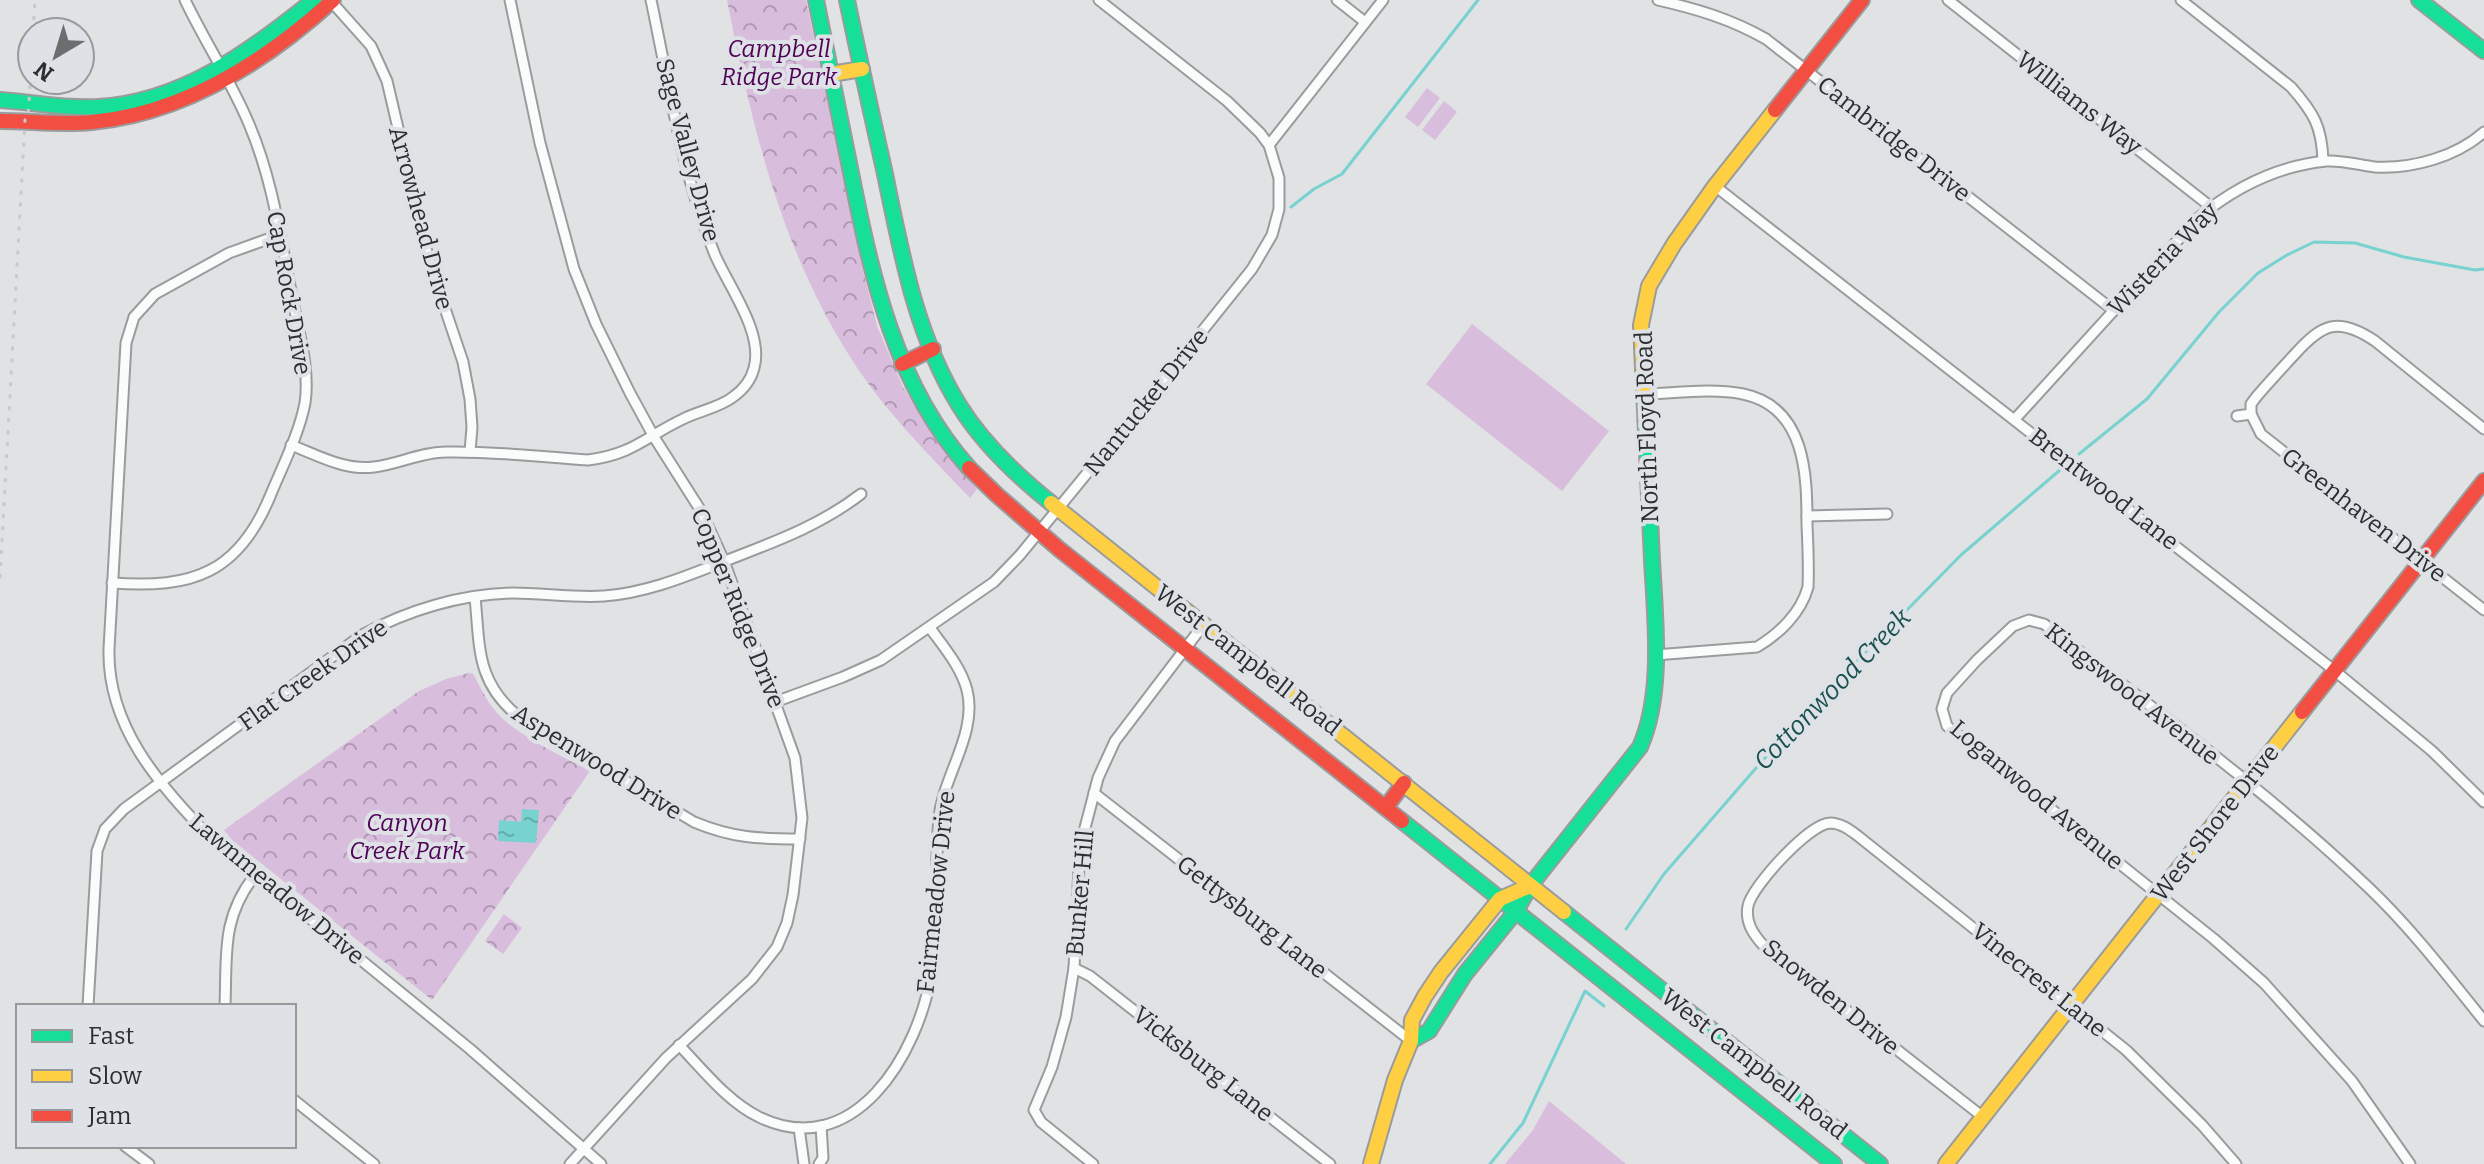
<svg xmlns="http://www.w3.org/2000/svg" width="2484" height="1164" viewBox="0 0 2484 1164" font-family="Bitter,serif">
  <defs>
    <pattern id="forest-crowns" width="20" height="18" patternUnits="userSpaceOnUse" patternTransform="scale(2)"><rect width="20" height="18" fill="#d9bddd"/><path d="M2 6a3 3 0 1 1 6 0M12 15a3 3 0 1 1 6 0" fill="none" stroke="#b09ab4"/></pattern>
    <pattern id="water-ripples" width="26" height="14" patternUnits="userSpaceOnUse" patternTransform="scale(2)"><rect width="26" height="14" fill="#77d2d0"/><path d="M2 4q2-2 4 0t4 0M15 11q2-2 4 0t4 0" fill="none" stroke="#62aba9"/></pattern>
  </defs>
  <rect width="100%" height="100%" fill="#e0e2e4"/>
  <g fill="#d9bddd">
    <polygon points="1427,88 1440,98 1418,127 1405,117"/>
    <polygon points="1444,101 1457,112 1435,140 1422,130"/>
    <polygon points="1472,324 1609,431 1562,491 1426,384"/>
    <polygon points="1549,1101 1626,1164 1505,1164 1533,1130"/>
  </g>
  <g fill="url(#forest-crowns)">
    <path d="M727,0H806L863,270L877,326L903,387L937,440L977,489L970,498C928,454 885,411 852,360C781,249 752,127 727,0Z"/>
    <path d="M469,673L473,674C480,686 485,698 493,708C511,733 562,756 590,771L432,1000L232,840L224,830L419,691L446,679Z"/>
    <polygon points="504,914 522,928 503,954 485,941"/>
  </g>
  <polygon fill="url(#water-ripples)" points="522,809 539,810 536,843 498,841 499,820 521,822"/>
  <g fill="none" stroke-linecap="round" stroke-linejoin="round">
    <g stroke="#77d2d0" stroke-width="3">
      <polyline points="1291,207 1314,189 1342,174 1478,0"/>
      <polyline points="2079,454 2147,399 2219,312 2258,273 2287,255 2314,242 2355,243 2404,257 2475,270 2484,269"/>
      <polyline points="1626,929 1664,874 1790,729 1961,555 2060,470"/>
      <polyline points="1490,1164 1523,1123 1585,991 1604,1006"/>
    </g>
    <defs>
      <g id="street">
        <polyline points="330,0 371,46 387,81 429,261 463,362 470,399 472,427 470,452"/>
        <polyline points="510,0 540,143 574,269 596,324 630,393 654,437 701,511 724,561 795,758 802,818 793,895 787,923 777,947 752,979 666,1058 570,1164"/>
        <polyline points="1337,0 1365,22"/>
        <path d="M1658,0C1697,9 1731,19 1766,39L2113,310"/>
        <polyline points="1948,0 2211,207"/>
        <path d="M2181,0L2291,87C2314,113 2322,127 2323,161"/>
        <polyline points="1269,145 1383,0"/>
        <polyline points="1715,186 2335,671 2432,751 2484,802"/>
        <path d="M279,235L229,253L155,294L134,317L126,343L109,649C107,725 158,784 208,835L470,1049L601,1164"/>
        <path d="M1645,394C1677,393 1712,388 1743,394C1806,407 1807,475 1807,525C1808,546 1809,567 1808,587C1801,613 1779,634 1757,647L1655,655"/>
        <polyline points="2251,414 2261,434 2484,610"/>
        <path d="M2237,416L2251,414V404L2257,396C2269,382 2282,368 2295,354C2322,324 2338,316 2375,341L2484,429"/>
        <path d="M2015,419L2198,218C2235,187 2278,166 2326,161C2343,160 2359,165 2375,167C2412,169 2456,157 2484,132"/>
        <path d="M291,445C317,455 345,471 374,467C399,464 421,452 446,452C494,451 541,457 588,460C634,454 645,437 683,419C698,411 719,408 733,397C743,390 751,380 754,368C764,333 729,287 715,255C682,174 669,85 651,0"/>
        <polyline points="1807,516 1887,514"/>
        <path d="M112,583C193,589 239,573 271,494C283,465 299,434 305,403C310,370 299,333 293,301C281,242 273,180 249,124C231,81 205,42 185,0"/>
        <path d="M475,597C480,648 476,682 519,717L694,822C732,838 760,839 800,839"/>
        <polyline points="775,702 843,677 881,660 994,582 1020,555 1143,405 1252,269 1272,235 1279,209 1279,178 1269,145 1260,133 1227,101 1099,0"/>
        <polyline points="1094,793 1411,1041"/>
        <polyline points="1074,968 1090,976 1330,1164"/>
        <path d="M88,1006L97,851L105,829L124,809L362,635C408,610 461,594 513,593C543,593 574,598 604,596C645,593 682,578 720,563C771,543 818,527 861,494"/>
        <path d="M225,1006C227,955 221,918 255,875"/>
        <path d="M679,1045C703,1070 728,1102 759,1117C854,1163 918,1054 931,975C939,923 934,870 939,818C943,776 978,733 967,690C961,667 943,646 930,628"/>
        <polyline points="294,1100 374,1164"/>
        <path d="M1983,1117L1763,945C1753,934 1745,922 1748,906C1752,886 1809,824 1830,823C1841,823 1850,830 1858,836L2126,1050L2202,1125L2236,1164"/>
        <polyline points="799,1128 804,1164"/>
        <polyline points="125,1146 149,1164"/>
        <polyline points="819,1164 823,1158 821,1126"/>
        <polyline points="1093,1164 1041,1122 1034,1110 1052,1067 1066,1017 1074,968 1080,847 1098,778 1115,741 1204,624"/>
        <path d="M2410,1164L2352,1081L2264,983L2214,939L1947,726L1942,709L1947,693L1977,660L2013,626L2029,620L2044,624C2153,709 2270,793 2369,888C2411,928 2447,975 2484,1021"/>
      </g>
      <g id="fast">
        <path d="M816,0C828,58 839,115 851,173C872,278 895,385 969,468"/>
        <path d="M847,0C859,58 872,116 885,174C901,252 916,336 959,405C983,444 1016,475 1051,503"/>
        <polyline points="2419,0 2484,51"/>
        <path d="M0,100C32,102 65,109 98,107C182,102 251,51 314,0"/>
        <polyline points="1402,821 1834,1164"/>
        <polyline points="1564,912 1880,1164"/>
        <path d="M1411,1041L1429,1031L1465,974L1516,911L1530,886L1640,747C1664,693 1655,618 1652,560C1649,503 1647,446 1644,389"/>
      </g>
      <g id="slow">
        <polyline points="831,74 862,69"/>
        <polyline points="1644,389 1641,325 1649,286 1674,244 1715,186 1775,110"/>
        <polyline points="1051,503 1564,912"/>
        <polyline points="1371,1164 1395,1080 1411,1041 1412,1020 1425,996 1441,972 1500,899 1530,886"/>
        <polyline points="1946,1164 2302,712"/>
      </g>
      <g id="jam">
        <polyline points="1775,110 1862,0"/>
        <path d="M0,121C30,121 61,125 92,122C185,113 265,62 333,0"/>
        <polyline points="902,364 933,349"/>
        <polyline points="969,468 997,495 1059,549 1402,821"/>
        <polyline points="2302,712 2484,481"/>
        <polyline points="1386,807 1404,783"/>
      </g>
    </defs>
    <use href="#street" stroke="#9a9b9d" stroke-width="13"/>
    <use href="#fast" stroke="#9a9b9d" stroke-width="18"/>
    <use href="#slow" stroke="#9a9b9d" stroke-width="18"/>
    <use href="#jam" stroke="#9a9b9d" stroke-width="18"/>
    <use href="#street" stroke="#fafbfb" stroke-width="9"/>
    <use href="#fast" stroke="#16e098" stroke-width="14"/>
    <use href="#slow" stroke="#ffcf43" stroke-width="14"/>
    <use href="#jam" stroke="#f24e42" stroke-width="14"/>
    <g stroke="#c9c9ca" stroke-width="3" stroke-dasharray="4 8" stroke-linecap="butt">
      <polyline points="33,32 35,0"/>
      <polyline points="0,578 25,120 28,119 32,50"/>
    </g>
  </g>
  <g text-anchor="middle" stroke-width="8" stroke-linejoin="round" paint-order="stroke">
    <g font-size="24" font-style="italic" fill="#500256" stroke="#dee1e6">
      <text x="779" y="57">Campbell<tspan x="779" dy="28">Ridge Park</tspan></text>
      <text x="407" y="831">Canyon<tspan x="407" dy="28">Creek Park</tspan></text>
    </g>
    <g font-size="24" fill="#2d2e30" stroke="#dee1e6">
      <text transform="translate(2079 103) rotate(38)" y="8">Williams Way</text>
      <text transform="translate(1894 139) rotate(38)" y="8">Cambridge Drive</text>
      <text transform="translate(688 150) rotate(75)" y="8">Sage Valley Drive</text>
      <text transform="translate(421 218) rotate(75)" y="8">Arrowhead Drive</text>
      <text transform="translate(2163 259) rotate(-46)" y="8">Wisteria Way</text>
      <text transform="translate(289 293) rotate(80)" y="8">Cap Rock Drive</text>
      <text transform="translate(1146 402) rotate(-51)" y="8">Nantucket Drive</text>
      <text transform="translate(1647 427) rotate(-92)" y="8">North Floyd Road</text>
      <text transform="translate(2104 489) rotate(38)" y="8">Brentwood Lane</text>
      <text transform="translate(2364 515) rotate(38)" y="8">Greenhaven Drive</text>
      <text transform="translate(738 608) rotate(68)" y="8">Copper Ridge Drive</text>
      <text transform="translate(1248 660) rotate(38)" y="8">West Campbell Road</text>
      <text transform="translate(313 675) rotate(-35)" y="8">Flat Creek Drive</text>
      <text transform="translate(2132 694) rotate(38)" y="8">Kingswood Avenue</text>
      <text transform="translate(597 762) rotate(32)" y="8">Aspenwood Drive</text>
      <text transform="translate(2037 795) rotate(40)" y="8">Loganwood Avenue</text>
      <text transform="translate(2215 823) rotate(-52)" y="8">West Shore Drive</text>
      <text transform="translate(277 889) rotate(40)" y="8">Lawnmeadow Drive</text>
      <text transform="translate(936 892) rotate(-84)" y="8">Fairmeadow Drive</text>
      <text transform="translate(1080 893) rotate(-85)" y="8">Bunker Hill</text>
      <text transform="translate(1252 917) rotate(38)" y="8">Gettysburg Lane</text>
      <text transform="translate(2039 980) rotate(39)" y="8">Vinecrest Lane</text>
      <text transform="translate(1831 997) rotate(39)" y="8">Snowden Drive</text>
      <text transform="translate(1203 1064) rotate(38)" y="8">Vicksburg Lane</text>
      <text transform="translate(1754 1064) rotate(38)" y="8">West Campbell Road</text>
    </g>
    <g font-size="26" font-style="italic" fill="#1a5150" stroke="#dee1e6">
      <text transform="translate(1832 689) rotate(-46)" y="9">Cottonwood Creek</text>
    </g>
  </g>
  <rect x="16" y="1004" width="280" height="144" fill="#dee1e6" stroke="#97999d" stroke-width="2"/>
  <rect x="32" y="1030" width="40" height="12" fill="#16e098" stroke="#97999d" stroke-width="2"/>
  <text x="88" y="1044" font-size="24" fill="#2d2e30">Fast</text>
  <rect x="32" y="1070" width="40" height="12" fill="#ffcf43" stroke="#97999d" stroke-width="2"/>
  <text x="88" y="1084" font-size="24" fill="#2d2e30">Slow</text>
  <rect x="32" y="1110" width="40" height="12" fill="#f24e42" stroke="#97999d" stroke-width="2"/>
  <text x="88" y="1124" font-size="24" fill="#2d2e30">Jam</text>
  <g transform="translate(56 56) rotate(218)"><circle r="38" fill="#dee1e6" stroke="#97999d" stroke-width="2"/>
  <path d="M0-6L14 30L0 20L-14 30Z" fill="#6c6d6f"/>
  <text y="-12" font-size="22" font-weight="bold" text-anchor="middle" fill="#2d2e30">N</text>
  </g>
</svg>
